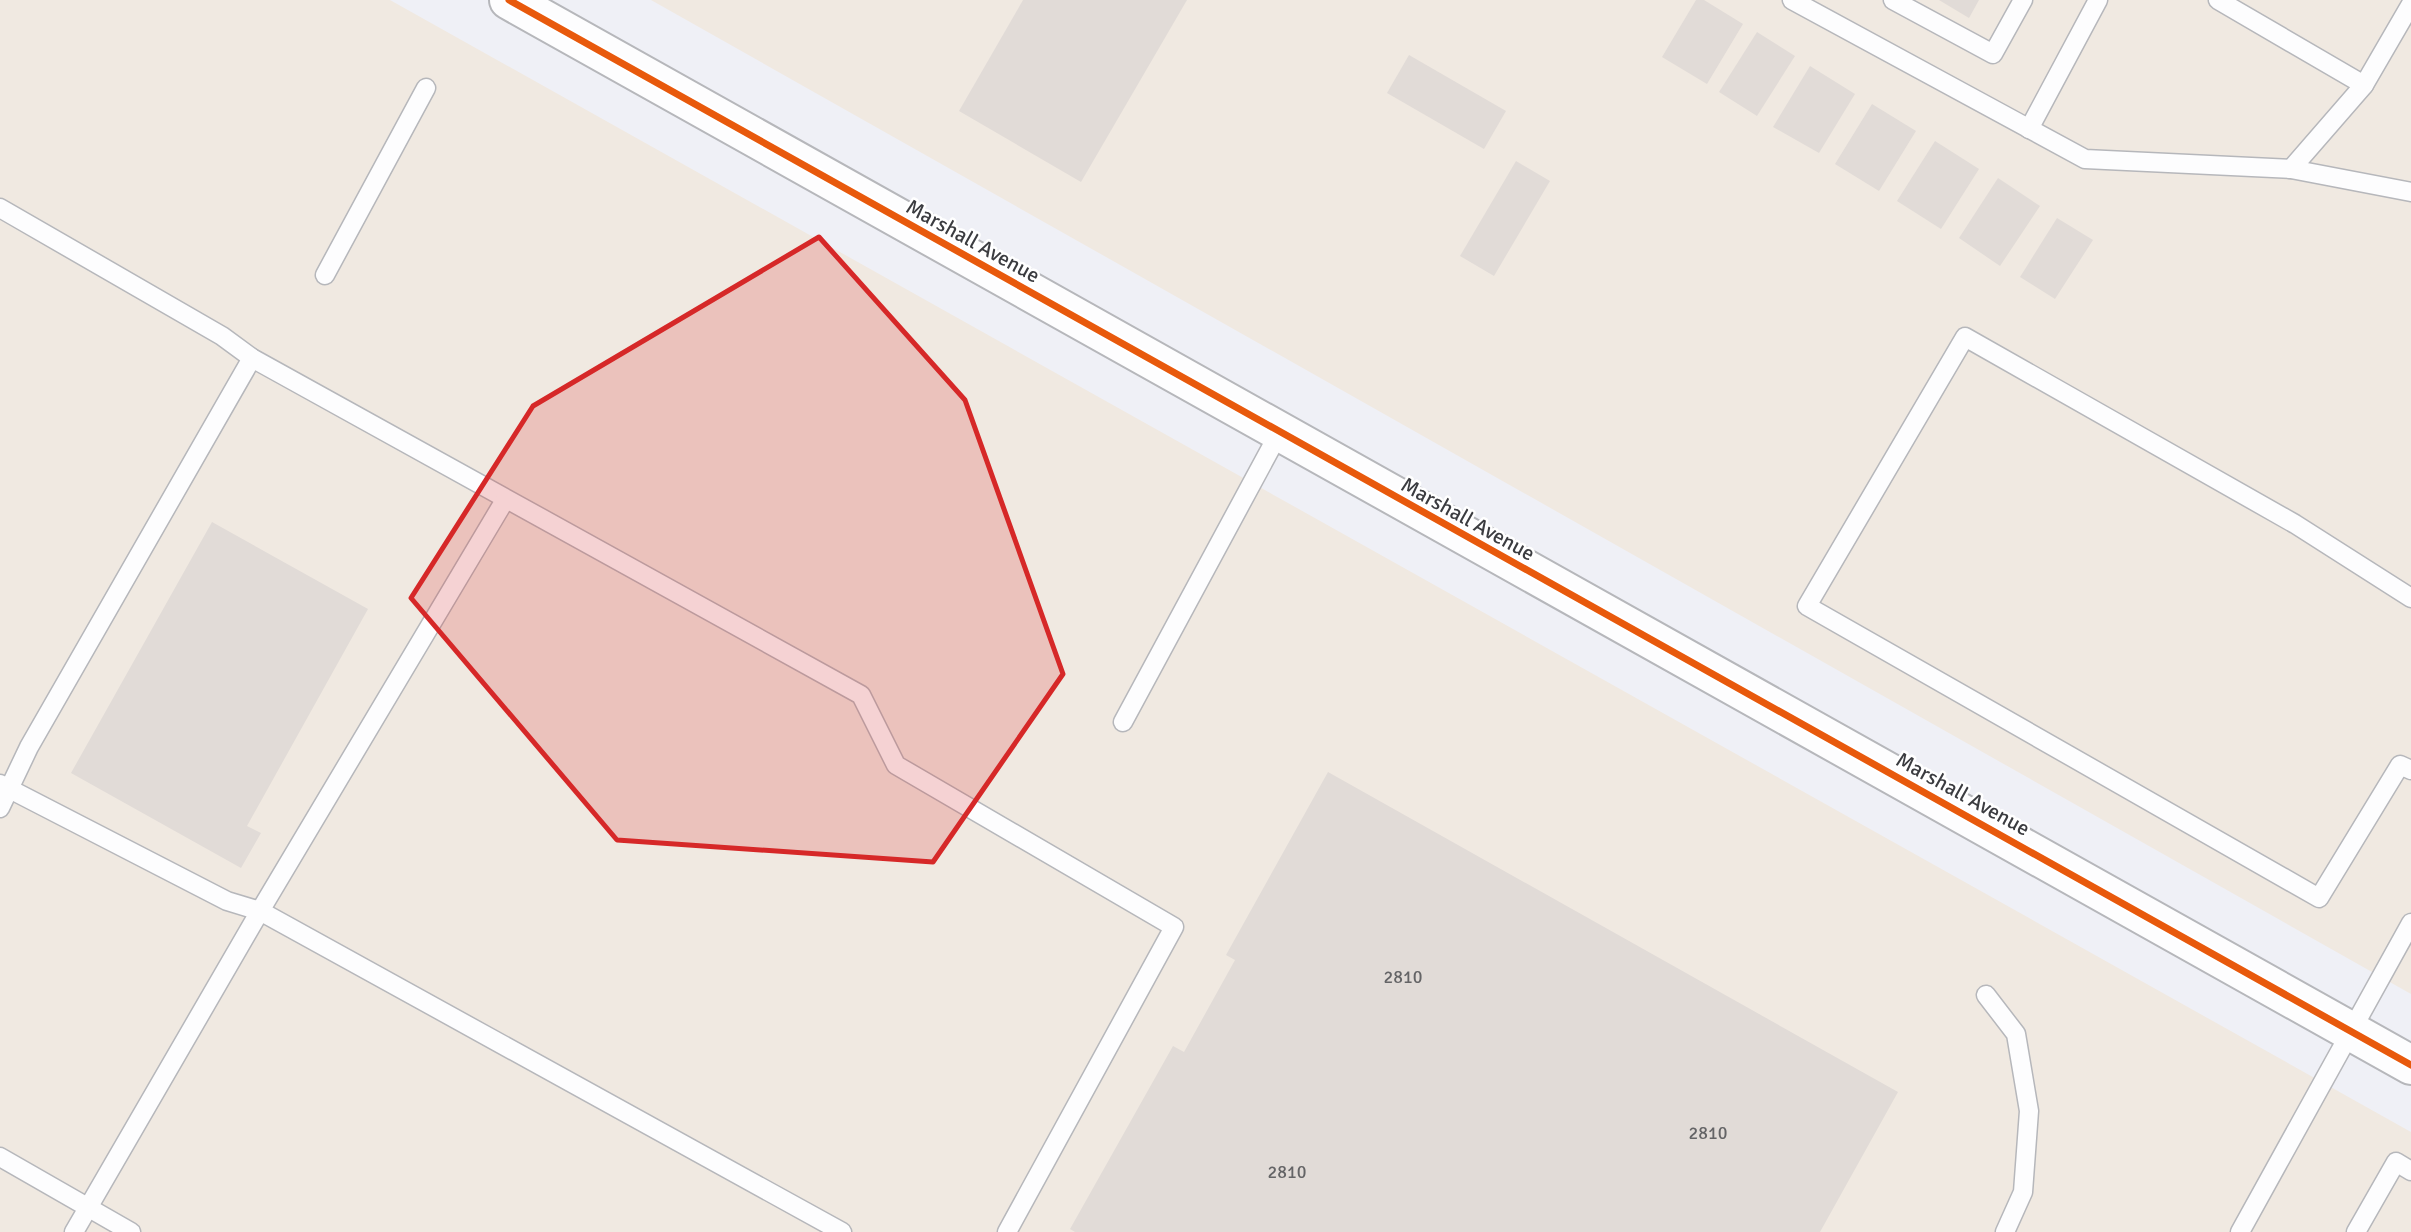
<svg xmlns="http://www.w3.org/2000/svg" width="2411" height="1232" viewBox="0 0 2411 1232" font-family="Signika,sans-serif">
  <rect width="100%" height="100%" fill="#eff0f6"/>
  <g fill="#f0e9e1">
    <polygon points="0,0 390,0 2411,1132 2411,1232 0,1232"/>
    <polygon points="651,0 2411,0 2411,994"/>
  </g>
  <g fill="#e1dbd7">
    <polygon points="1023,0 1187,0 1081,182 959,111"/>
    <polygon points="1696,0 1704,0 1743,24 1707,84 1662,57"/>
    <polygon points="1939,0 1979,0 1969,18"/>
    <polygon points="1757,32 1795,56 1757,116 1719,92"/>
    <polygon points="1409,55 1506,111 1484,149 1387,93"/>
    <polygon points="1810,66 1855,94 1819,153 1773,127"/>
    <polygon points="1872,104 1916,131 1879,191 1835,164"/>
    <polygon points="1935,141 1979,169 1941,229 1897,201"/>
    <polygon points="1516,161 1550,181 1494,276 1460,256"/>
    <polygon points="1998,178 2040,206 2000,266 1959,238"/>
    <polygon points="2057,218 2093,240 2055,299 2020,277"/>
    <polygon points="212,522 368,609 247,826 261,833 241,868 71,773"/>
    <polygon points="1328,772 1898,1092 1820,1232 1075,1232 1070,1229 1173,1046 1184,1052 1235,960 1226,955"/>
  </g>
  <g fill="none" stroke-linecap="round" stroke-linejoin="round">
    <defs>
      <g id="service">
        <polyline points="1792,0 2085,159 2291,169 2411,192"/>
        <polyline points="1893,0 1993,54 2023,0"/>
        <polyline points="2218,0 2364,85"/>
        <polyline points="2029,129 2098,0"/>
        <polyline points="2291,169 2364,85 2411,4"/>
        <polyline points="0,208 222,336 252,358 861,695 896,765 1174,927 1007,1232"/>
        <polyline points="325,275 426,88"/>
        <polyline points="2411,598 2295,524 1965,337 1807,606 2319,898 2400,765 2411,770"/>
        <polyline points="1123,722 1279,433"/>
        <polyline points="0,784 227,901 260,911 842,1232"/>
        <polyline points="0,808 29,747 252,358"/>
        <polyline points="1986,995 2016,1034 2029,1111 2023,1192 2005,1232"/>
        <polyline points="0,1157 131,1232"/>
        <polyline points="74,1232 260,911 505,500"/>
        <polyline points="2240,1232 2411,923"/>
        <polyline points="2356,1232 2396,1162 2411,1171"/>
      </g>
      <polyline id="tertiary" points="509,0 2411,1065"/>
    </defs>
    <use href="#service" stroke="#b6b7bb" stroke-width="21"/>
    <use href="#tertiary" stroke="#b6b7bb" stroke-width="42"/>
    <use href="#service" stroke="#fdfdfe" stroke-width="18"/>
    <use href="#tertiary" stroke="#fdfdfe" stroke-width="38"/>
    <defs>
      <polyline id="cycleway" points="509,0 2411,1065"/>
    </defs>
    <use href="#cycleway" stroke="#fff" stroke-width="11"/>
    <use href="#cycleway" stroke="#e8590c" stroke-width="7"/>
  </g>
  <path fill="#d62828" fill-opacity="0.2" stroke="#d62828" stroke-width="5" stroke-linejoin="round" d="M819,237L965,400L1063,674L933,862L617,840L411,598L533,406Z"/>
  <g text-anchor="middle" stroke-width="5" stroke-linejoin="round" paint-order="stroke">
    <g font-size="18" fill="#646466">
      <text x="1403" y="983">2810</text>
      <text x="1708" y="1139">2810</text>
      <text x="1287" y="1178">2810</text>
    </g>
    <g font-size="21" fill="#3b3c40" stroke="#fff">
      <text transform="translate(973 241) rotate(29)" y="7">Marshall Avenue</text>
      <text transform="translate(1468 519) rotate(29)" y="7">Marshall Avenue</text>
      <text transform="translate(1963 794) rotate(29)" y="7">Marshall Avenue</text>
    </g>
  </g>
</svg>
